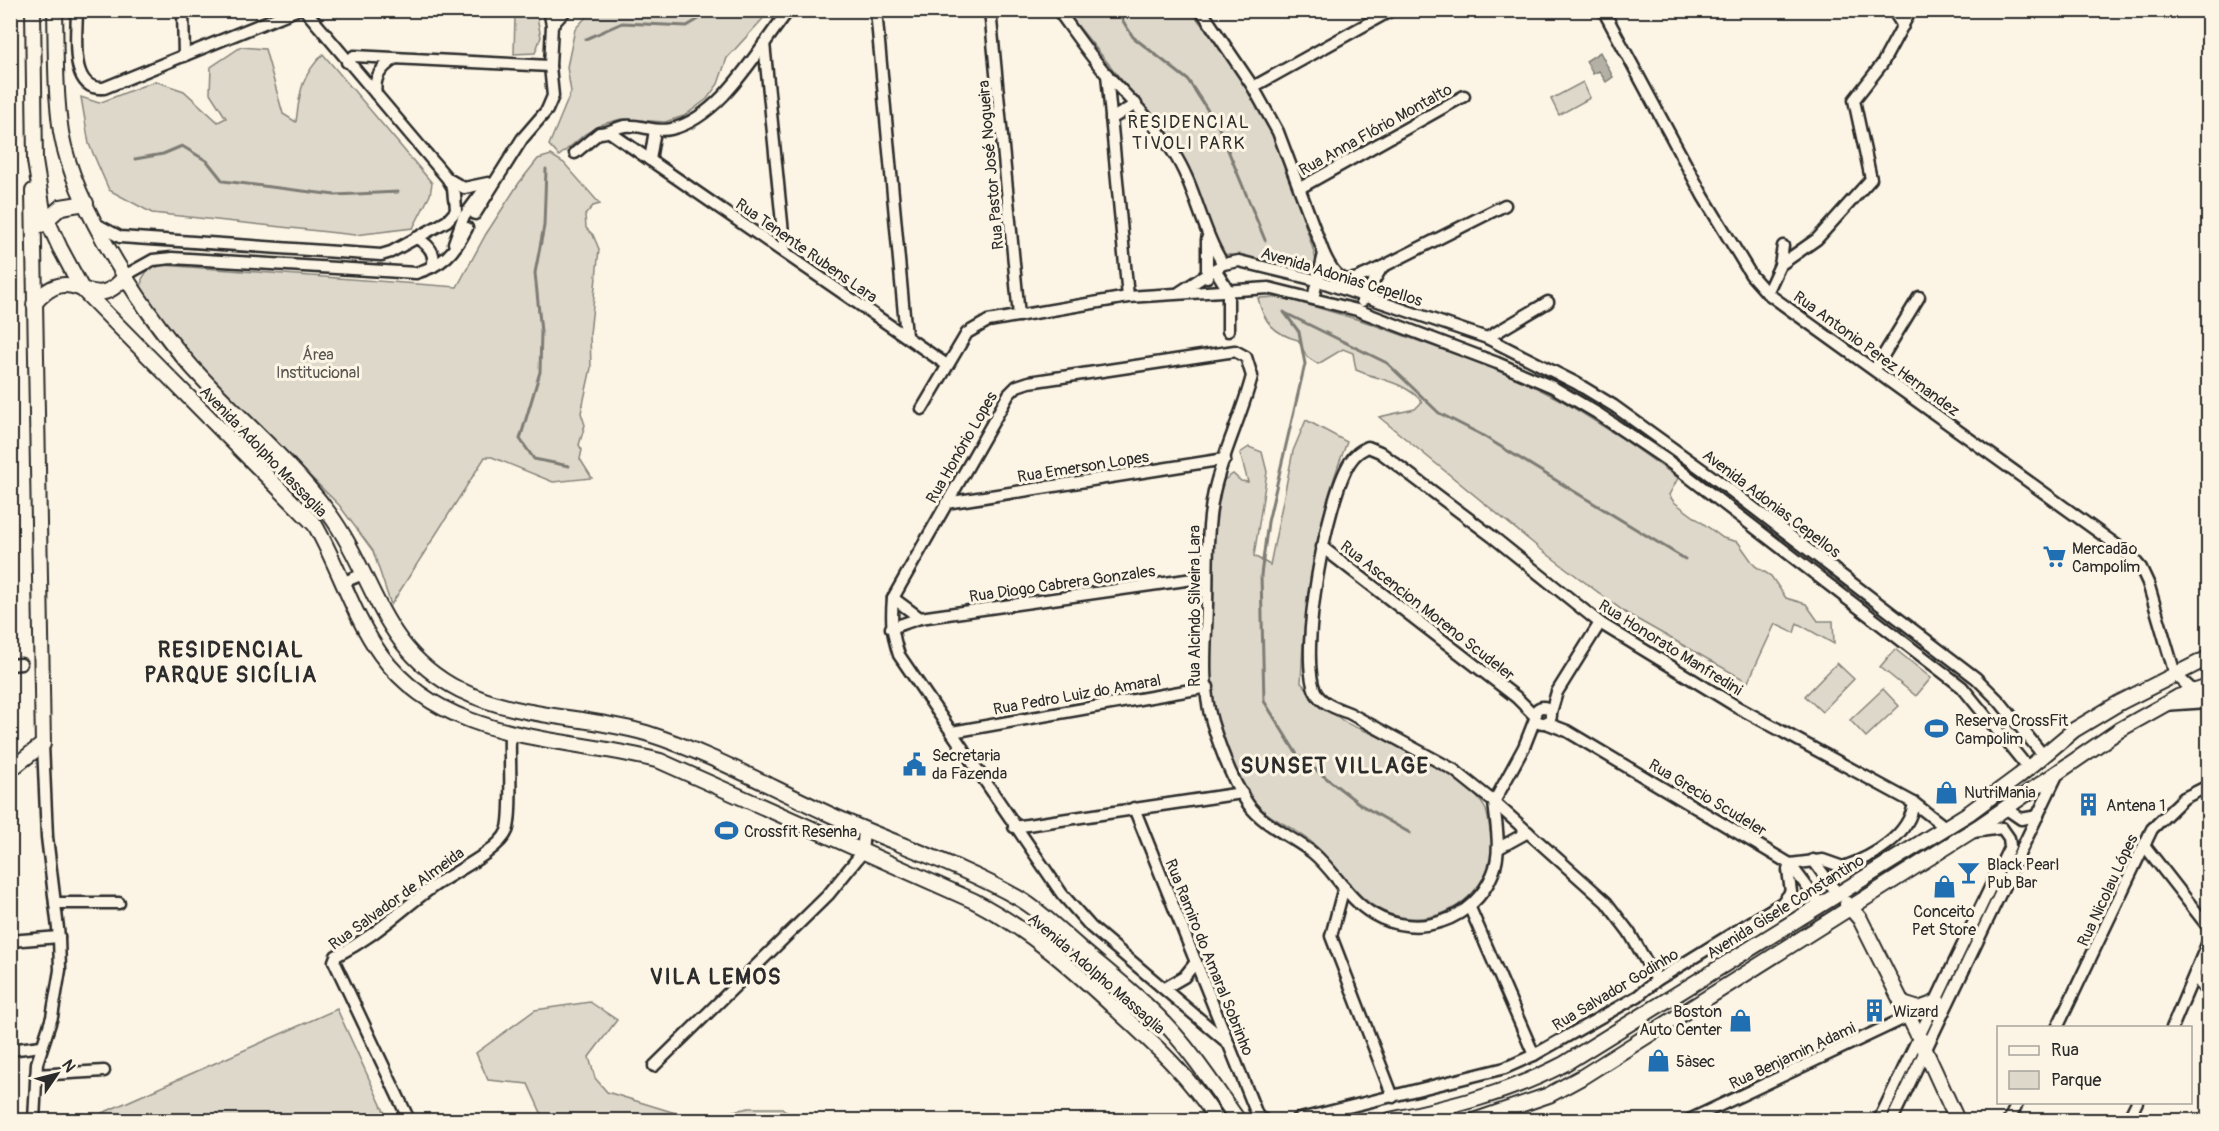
<svg xmlns="http://www.w3.org/2000/svg" width="2219" height="1131" viewBox="0 0 2219 1131" font-family="Pangolin,sans-serif">
  <rect width="100%" height="100%" fill="#fcf5e5"/>
  <filter id="ink" filterUnits="userSpaceOnUse"><feTurbulence type="fractalNoise" baseFrequency=".0167" numOctaves="2"/><feDisplacementMap in="SourceGraphic" scale="12" xChannelSelector="R" yChannelSelector="G"/><feConvolveMatrix kernelMatrix="1 2 1 2 8 2 1 2 1" color-interpolation-filters="sRGB"/></filter>
  <g filter="url(#ink)">
    <g fill="#ded8ca" stroke="#84827a" stroke-width="1.5">
      <polygon points="599,10 770,11 727,58 718,84 707,99 684,116 665,122 621,119 603,124 585,134 559,156 549,145 571,92 567,67 575,29 587,16"/>
      <polygon points="1066,11 1191,11 1244,79 1276,135 1312,246 1316,260 1315,273 1307,276 1249,257 1221,254 1200,196 1178,150"/>
      <polygon points="515,16 537,17 541,37 535,53 514,54"/>
      <path d="M241,47L265,49L283,114L296,122C300,92 300,78 323,54L432,183L430,195L413,228L355,235L152,213L109,190L89,144L81,97L99,103L155,81L184,91L218,122L226,118L210,93L211,67Z"/>
      <polygon points="1583,82 1590,98 1559,115 1551,99"/>
      <polygon points="551,155 564,163 600,204 593,206 585,215 586,228 593,235 599,249 590,334 591,368 581,413 585,425 579,445 582,450 580,459 592,478 553,482 492,457 485,457 391,605 373,551 339,505 201,368 168,330 141,290 142,279 147,271 162,265 457,287 486,234 519,183 538,159"/>
      <path d="M1281,297L1363,321L1510,374L1566,403L1620,437L1678,478L1669,495L1674,502L1723,538L1738,542L1755,566L1771,576L1786,598L1806,604L1818,621H1833L1834,644L1797,623L1794,633L1775,624L1748,682L1626,613L1539,548L1379,417L1415,409L1422,402C1406,382 1379,380 1356,370L1353,353L1343,349L1318,364L1307,357L1298,340C1274,334 1263,321 1258,298Z"/>
      <path d="M1306,420L1347,442C1316,520 1304,599 1301,683C1314,695 1327,709 1342,720C1351,727 1365,730 1375,735C1409,751 1466,775 1485,808C1488,814 1489,824 1490,830C1491,837 1494,846 1493,853C1484,897 1441,927 1397,916C1362,908 1342,873 1318,848C1299,828 1270,821 1252,800C1238,783 1218,737 1215,716C1204,653 1207,544 1221,482L1233,474L1241,481L1248,482L1240,453L1249,447L1262,452L1267,472L1254,556L1270,565L1293,451Z"/>
      <polygon points="1895,649 1931,678 1916,696 1880,667"/>
      <polygon points="1837,663 1854,679 1822,712 1805,696"/>
      <polygon points="1883,689 1899,706 1866,737 1850,720"/>
      <polygon points="590,1002 617,1020 589,1057 595,1078 607,1092 695,1119 749,1108 782,1108 796,1120 542,1120 542,1115 528,1084 488,1080 476,1053 535,1010"/>
      <polygon points="337,1009 388,1120 100,1120 98,1115"/>
    </g>
    <polygon fill="#b4b0a5" stroke="#7d7b74" stroke-width="1.5" points="1600,52 1613,77 1606,82 1599,71 1593,74 1586,61"/>
    <g fill="none" stroke-linecap="round" stroke-linejoin="round">
      <g stroke="#7d7b74" stroke-width="3">
        <polyline points="1116,10 1133,37 1188,80 1218,126 1265,240"/>
        <polyline points="586,39 622,23 687,26 714,10"/>
        <polyline points="135,159 163,154 182,146 207,161 223,181 335,195 398,192"/>
        <polyline points="546,169 544,226 535,273 541,332 540,372 520,439 534,459 569,466"/>
        <polyline points="1284,312 1299,332 1305,364 1268,522 1261,575 1264,701 1298,756 1361,805 1410,833"/>
        <polyline points="1285,313 1387,363 1439,413 1480,434 1685,559"/>
      </g>
      <defs>
        <g id="minor">
          <path d="M77,10C77,34 68,91 104,88L296,10"/>
          <polyline points="183,10 184,56"/>
          <polyline points="305,10 447,178 453,188 454,199"/>
          <polyline points="876,10 906,336"/>
          <polyline points="990,10 1019,316"/>
          <path d="M1058,10C1074,32 1090,56 1108,76C1131,101 1155,123 1173,152C1196,187 1201,229 1223,264"/>
          <polyline points="1201,10 1253,87 1278,132 1324,254 1313,298"/>
          <polyline points="1603,10 1703,196 1751,275 1767,293 2129,554 2141,568 2148,583 2175,674 2205,702"/>
          <polyline points="1893,10 1903,26"/>
          <polyline points="552,25 566,10"/>
          <polyline points="764,43 785,253"/>
          <polyline points="347,62 354,56 550,66"/>
          <polyline points="1107,74 1128,297"/>
          <polyline points="1253,87 1392,10"/>
          <path d="M376,94C373,78 381,68 393,60"/>
          <polyline points="1111,119 1136,104"/>
          <polyline points="611,133 947,365"/>
          <path d="M575,153L599,133C611,133 616,127 625,126C640,124 655,133 671,129C722,117 757,50 789,10"/>
          <polyline points="650,160 655,130"/>
          <polyline points="450,180 464,188 488,183"/>
          <polyline points="1300,188 1464,96"/>
          <polyline points="475,214 522,139 547,110 553,96 550,66 552,25 549,10"/>
          <polyline points="96,224 120,237 381,255 391,252 447,221 456,211 455,194"/>
          <path d="M416,238C428,244 437,253 432,267"/>
          <polyline points="454,243 463,218 486,187"/>
          <path d="M1324,254C1341,290 1350,282 1382,267"/>
          <polyline points="1780,265 1783,246"/>
          <polyline points="1215,269 1228,290 1228,331"/>
          <path d="M126,275L153,260L172,258L416,273C443,265 454,253 467,228"/>
          <polyline points="1207,277 1207,239"/>
          <polyline points="1180,292 1223,264 1239,261 1316,280 1487,338 1576,383 1614,406 1725,486 1976,678 2000,702 2043,755"/>
          <polyline points="1767,293 1780,265 1817,239 1871,179 1854,100 1882,64 1911,10"/>
          <polyline points="1362,301 1382,267 1505,205"/>
          <polyline points="1487,338 1548,302"/>
          <polyline points="1875,369 1919,297"/>
          <polyline points="922,409 967,333 988,321 1128,297 1269,288 1357,310 1497,363 1553,387 1597,413 1668,461 1962,687 2028,768"/>
          <polyline points="946,503 1225,459"/>
          <polyline points="1322,547 1516,697 1535,716"/>
          <polyline points="344,582 363,574"/>
          <polyline points="893,598 920,618"/>
          <polyline points="891,628 920,618 1207,577"/>
          <polyline points="10,665 21,664"/>
          <polyline points="2163,705 2208,702"/>
          <circle cx="1543" cy="715" r="8"/>
          <polyline points="1551,712 1557,692 1600,623"/>
          <polyline points="1535,719 1524,747 1494,802 1606,902 1629,932 1657,980"/>
          <polyline points="1546,723 1567,731 1790,864 1820,904"/>
          <polyline points="952,732 1208,687"/>
          <polyline points="1134,808 1258,1117 1264,1120"/>
          <polyline points="2005,808 2021,819 2038,816"/>
          <polyline points="1014,827 1242,793"/>
          <polyline points="2144,845 2208,927"/>
          <polyline points="1499,848 1528,832"/>
          <polyline points="1813,860 1837,893"/>
          <polyline points="1344,887 1331,936 1393,1097"/>
          <polyline points="55,903 119,903"/>
          <polyline points="1470,908 1534,1055"/>
          <polyline points="10,941 59,937"/>
          <polyline points="2195,977 2208,993"/>
          <polyline points="1165,988 1184,977 1196,962"/>
          <polyline points="2057,1028 2152,829 2184,798 2208,786"/>
          <polyline points="2172,1028 2208,942"/>
          <path d="M1229,1044L1091,927L1062,894L899,655C892,634 891,620 893,598L1009,394L1017,386L1029,382L1235,351L1246,357L1252,376C1242,415 1223,452 1214,492C1206,528 1208,567 1207,604C1206,642 1201,685 1212,722C1220,748 1232,781 1248,804C1264,826 1293,837 1313,853C1335,871 1348,900 1373,914C1417,940 1474,921 1493,873C1502,851 1496,825 1494,802L1454,770L1349,713C1337,709 1320,703 1315,691C1298,652 1327,498 1350,462C1355,454 1360,451 1368,447L1380,452L1493,537L1600,623L1739,708L1914,803L1945,827"/>
          <polyline points="10,1050 41,1046"/>
          <polyline points="654,1066 828,895 862,853 864,830"/>
          <polyline points="36,1075 104,1071"/>
          <polyline points="34,1120 37,1063 52,1017 60,970 59,937 47,837 43,744"/>
          <path d="M409,1120L334,961L336,956C377,935 398,912 434,886C452,873 499,851 507,831C513,817 509,754 510,734"/>
          <path d="M1296,1120L1505,1068L1534,1055L1638,996L1657,980L1782,903L1791,892L1788,870L1790,864L1823,860L1843,867C1873,857 1909,836 1914,803"/>
          <polyline points="1689,1120 1909,1016"/>
          <polyline points="1879,1120 2010,846 2009,838 2002,828 1973,832"/>
          <polyline points="1892,1120 2057,775"/>
          <polyline points="2009,1120 2018,1102"/>
          <polyline points="2128,1120 2137,1102"/>
        </g>
        <g id="secondary">
          <path d="M33,10L35,161L43,211L60,248L82,289L315,525C339,567 353,616 381,655C447,745 564,735 660,761L974,901C1030,930 1074,970 1119,1012C1156,1046 1191,1078 1217,1120"/>
          <path d="M55,10C56,51 55,92 61,132C74,208 150,324 203,379C244,423 292,463 328,512C376,577 379,649 460,690C519,719 584,715 646,733C710,753 768,786 829,814C892,843 959,864 1020,899C1041,911 1061,932 1080,948C1115,978 1153,1007 1182,1043C1202,1067 1220,1095 1238,1120"/>
          <polyline points="41,225 61,207 86,203"/>
          <path d="M34,304C74,255 90,322 126,275"/>
          <polyline points="10,770 43,744 33,191"/>
          <polyline points="1847,904 1860,919 1920,1039 1957,1120"/>
          <polyline points="1903,1004 1919,1009 1938,1002"/>
          <path d="M1390,1120C1451,1107 1509,1093 1564,1064L1969,813L2019,776L2074,730L2119,703L2208,658"/>
          <polyline points="1476,1120 1549,1095 1582,1077 1978,827 2121,729 2178,697 2208,687"/>
        </g>
      </defs>
      <use href="#minor" stroke="#2b2b2b" stroke-width="15"/>
      <use href="#secondary" stroke="#2b2b2b" stroke-width="18"/>
      <use href="#minor" stroke="#fcf5e5" stroke-width="10"/>
      <use href="#secondary" stroke="#fcf5e5" stroke-width="14"/>
    </g>
  </g>
  <defs>
    <symbol id="supermarket-bare" viewBox="-9 -9 18 18"><path d="M-6-5.5h2.5l.6 2H6L4.5 2H-2.5L-4.4-4H-6ZM-1.5 3.2a1.3 1.3 0 1 0 .1 0ZM3 3.2a1.3 1.3 0 1 0 .1 0Z" fill="#1f6fb2" stroke="#fcf5e5" stroke-width="2.5" paint-order="stroke"/></symbol>
    <symbol id="stadium-bare" viewBox="-9 -9 18 18"><path d="M0-5a6.5 5 0 1 0 0 10a6.5 5 0 1 0 0-10ZM-3.5-1.8h7v3.6h-7Z" fill="#1f6fb2" stroke="#fcf5e5" stroke-width="2.5" paint-order="stroke"/></symbol>
    <symbol id="civic-bare" viewBox="-9 -9 18 18"><path d="M-.6-6.5H3V-4.5H.6V-3L4-1V1h2V6H-6V1h2V-1L-.6-3ZM-1.2 2.5V6h2.4V2.5Z" fill="#1f6fb2" stroke="#fcf5e5" stroke-width="2.5" paint-order="stroke"/></symbol>
    <symbol id="shop-bare" viewBox="-9 -9 18 18"><path d="M-5-2.5h2.3a2.7 3.5 0 0 1 5.4 0H5L5.5 6h-11ZM-1.5-2.5h3a1.5 2.3 0 0 0-3 0Z" fill="#1f6fb2" stroke="#fcf5e5" stroke-width="2.5" paint-order="stroke"/></symbol>
    <symbol id="building-bare" viewBox="-9 -9 18 18"><path d="M-4-6H4V6H1V3H-1V6H-4ZM-2.5-4.3h1.7v1.8h-1.7ZM.8-4.3h1.7v1.8H.8ZM-2.5-1h1.7V.8h-1.7ZM.8-1h1.7V.8H.8Z" fill="#1f6fb2" stroke="#fcf5e5" stroke-width="2.5" paint-order="stroke"/></symbol>
    <symbol id="bar-bare" viewBox="-9 -9 18 18"><path d="M-6-5H6L.8 .8V4.5H3.5V6h-7V4.5H-.8V.8Z" fill="#1f6fb2" stroke="#fcf5e5" stroke-width="2.5" paint-order="stroke"/></symbol>
  </defs>
  <g fill-rule="evenodd">
    <use href="#supermarket-bare" x="2038" y="540" width="33" height="33"/>
    <use href="#stadium-bare" x="1920" y="712" width="33" height="33"/>
    <use href="#civic-bare" x="898" y="748" width="33" height="33"/>
    <use href="#shop-bare" x="1930" y="776" width="33" height="33"/>
    <use href="#building-bare" x="2072" y="788" width="33" height="33"/>
    <use href="#stadium-bare" x="710" y="814" width="33" height="33"/>
    <use href="#bar-bare" x="1952" y="856" width="33" height="33"/>
    <use href="#shop-bare" x="1928" y="870" width="33" height="33"/>
    <use href="#building-bare" x="1858" y="994" width="33" height="33"/>
    <use href="#shop-bare" x="1724" y="1004" width="33" height="33"/>
    <use href="#shop-bare" x="1642" y="1044" width="33" height="33"/>
  </g>
  <g text-anchor="middle" stroke-width="6" stroke-linejoin="round" paint-order="stroke">
    <g font-size="16" fill="#2b2b2b" stroke="#fcf5e5">
      <text transform="translate(1375 129) rotate(-29)" y="6">Rua Anna Flório Montalto</text>
      <text transform="translate(990 165) rotate(-95)" y="6">Rua Pastor José Nogueira</text>
      <text transform="translate(807 250) rotate(35)" y="6">Rua Tenente Rubens Lara</text>
      <text transform="translate(1342 276) rotate(17)" y="6">Avenida Adonias Cepellos</text>
      <text transform="translate(1877 353) rotate(36)" y="6">Rua Antonio Perez Hernandez</text>
      <text transform="translate(961 447) rotate(-60)" y="6">Rua Honório Lopes</text>
      <text transform="translate(264 451) rotate(46)" y="6">Avenida Adolpho Massaglia</text>
      <text transform="translate(1083 466) rotate(-9)" y="6">Rua Emerson Lopes</text>
      <text transform="translate(1772 503) rotate(37)" y="6">Avenida Adonias Cepellos</text>
      <text transform="translate(1062 583) rotate(-8)" y="6">Rua Diogo Cabrera Gonzales</text>
      <text transform="translate(1194 606) rotate(-90)" y="6">Rua Alcindo Silveira Lara</text>
      <text transform="translate(1428 610) rotate(38)" y="6">Rua Ascencion Moreno Scudeler</text>
      <text transform="translate(1671 647) rotate(32)" y="6">Rua Honorato Manfredini</text>
      <text transform="translate(1077 694) rotate(-10)" y="6">Rua Pedro Luiz do Amaral</text>
      <text transform="translate(1708 797) rotate(31)" y="6">Rua Grecio Scudeler</text>
      <text transform="translate(2107 890) rotate(-65)" y="6">Rua Nicolau Lópes</text>
      <text transform="translate(396 898) rotate(-36)" y="6">Rua Salvador de Almeida</text>
      <text transform="translate(1785 906) rotate(-32)" y="6">Avenida Gisele Constantino</text>
      <text transform="translate(1210 957) rotate(68)" y="6">Rua Ramiro do Amaral Sobrinho</text>
      <text transform="translate(1097 973) rotate(41)" y="6">Avenida Adolpho Massaglia</text>
      <text transform="translate(1615 989) rotate(-31)" y="6">Rua Salvador Godinho</text>
      <text transform="translate(1792 1055) rotate(-25)" y="6">Rua Benjamin Adami</text>
    </g>
    <g font-size="16" fill="#585653" stroke="#fcf5e5">
      <text x="318" y="360">Área<tspan x="318" dy="18">Institucional</tspan></text>
    </g>
    <g font-size="16" fill="#2b2b2b" stroke="#fcf5e5" text-anchor="start">
      <text x="2072" y="554">Mercadão<tspan x="2072" dy="18">Campolim</tspan></text>
      <text x="1955" y="726">Reserva CrossFit<tspan x="1955" dy="18">Campolim</tspan></text>
      <text x="932" y="761">Secretaria<tspan x="932" dy="18">da Fazenda</tspan></text>
      <text x="1964" y="798">NutriMania</text>
      <text x="2106" y="811">Antena 1</text>
      <text x="744" y="837">Crossfit Resenha</text>
      <text x="1987" y="870">Black Pearl<tspan x="1987" dy="18">Pub Bar</tspan></text>
      <text x="1944" y="917" text-anchor="middle">Conceito<tspan x="1944" dy="18">Pet Store</tspan></text>
      <text x="1722" y="1017" text-anchor="end">Boston<tspan x="1722" dy="18">Auto Center</tspan></text>
      <text x="1893" y="1017">Wizard</text>
      <text x="1676" y="1067">5àsec</text>
    </g>
    <g font-size="18" letter-spacing="1.5" fill="#2b2b2b" stroke="#fcf5e5">
      <text x="1189" y="128">RESIDENCIAL<tspan x="1189" dy="21">TIVOLI PARK</tspan></text>
    </g>
    <g font-size="22" font-weight="bold" letter-spacing="1.5" fill="#2b2b2b" stroke="#fcf5e5">
      <text x="231" y="657">RESIDENCIAL<tspan x="231" dy="25">PARQUE SICÍLIA</tspan></text>
      <text x="1335" y="773">SUNSET VILLAGE</text>
      <text x="716" y="984">VILA LEMOS</text>
    </g>
  </g>
  <rect width="2219" height="1131" fill="none" stroke="#fcf5e5" stroke-width="36"/>
  <rect x="18" y="18" width="2183" height="1095" fill="none" stroke="#2b2b2b" stroke-width="2" filter="url(#ink)"/>
  <rect x="1997" y="1026" width="195" height="78" fill="#fcf5e5" stroke="#a8a49b" stroke-width="1.5"/>
  <rect x="2009" y="1046" width="30" height="9" fill="#fcf5e5" stroke="#a8a49b" stroke-width="1.5"/>
  <text x="2051" y="1056" font-size="18" fill="#2b2b2b">Rua</text>
  <rect x="2009" y="1071" width="30" height="18" fill="#ded8ca" stroke="#a8a49b" stroke-width="1.5"/>
  <text x="2051" y="1086" font-size="18" fill="#2b2b2b">Parque</text>
  <g transform="translate(57 1074) rotate(55)" stroke="#fcf5e5" stroke-width="4.5" paint-order="stroke">
  <path d="M0-4.5L10 22L0 15L-10 22Z" fill="#2b2b2b"/>
  <text y="-9" font-size="16" font-weight="bold" text-anchor="middle" fill="#2b2b2b">N</text>
  </g>
</svg>
